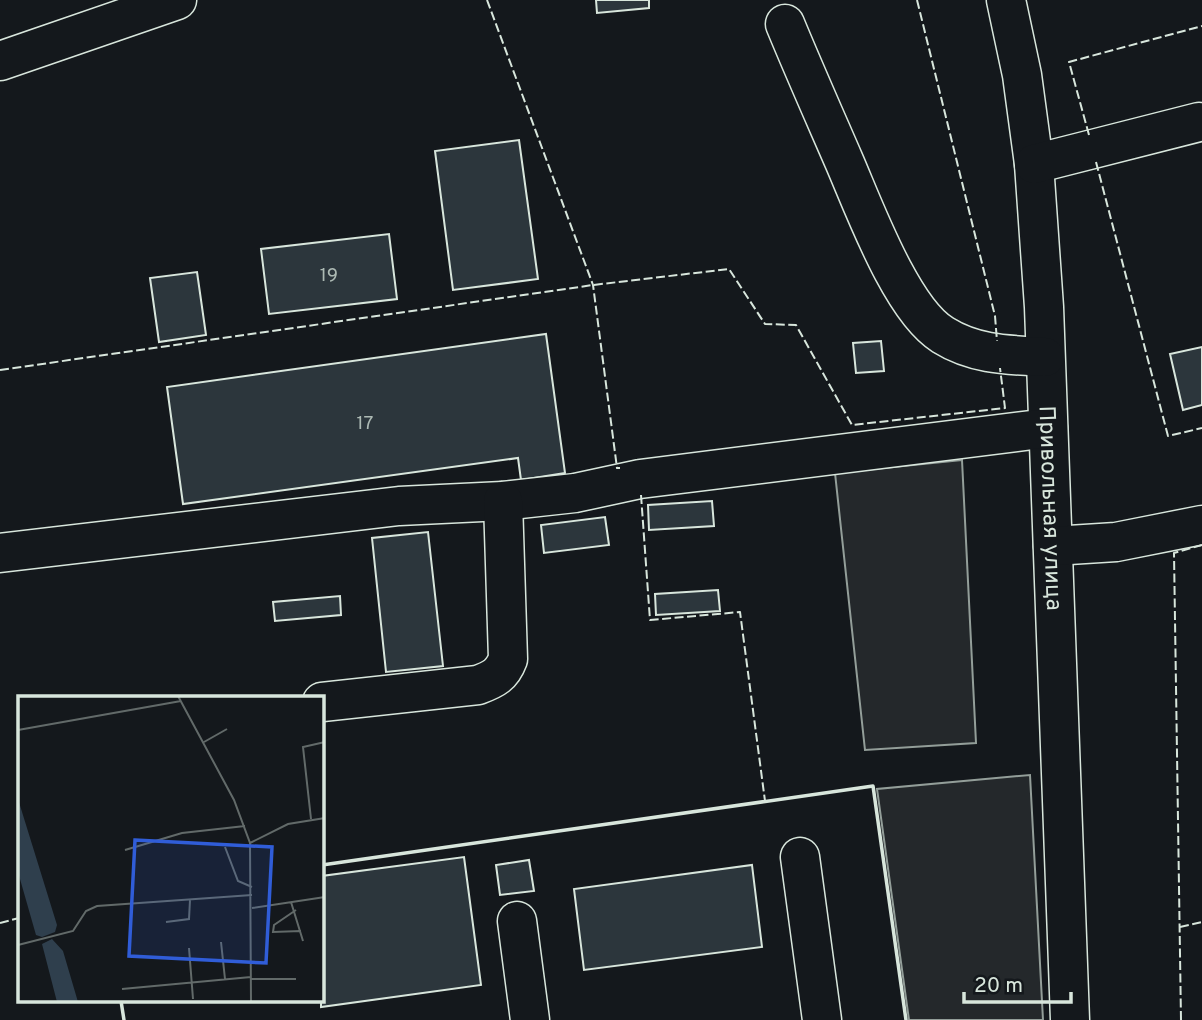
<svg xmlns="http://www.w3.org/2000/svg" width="1202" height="1020" viewBox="0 0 1202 1020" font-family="Overpass,sans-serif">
  <rect width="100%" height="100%" fill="#14181c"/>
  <g fill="#24282b" stroke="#939e99" stroke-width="2">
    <polygon points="962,460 976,743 865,750 835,473"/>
    <polygon points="1030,775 1043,1020 909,1020 877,789"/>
  </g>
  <g fill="#2c363c" stroke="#d8e6dc" stroke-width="2">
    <polygon points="596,0 649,0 649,8 597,13"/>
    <polygon points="519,140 538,279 453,290 435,151"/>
    <polygon points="389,234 397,299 269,314 261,249"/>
    <polygon points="197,272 206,335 159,342 150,278"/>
    <polygon points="546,334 565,473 521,480 518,458 183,504 167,387"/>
    <polygon points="881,341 884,371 856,373 853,343"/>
    <polygon points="1202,347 1202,405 1183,410 1170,354"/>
    <polygon points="712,501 714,526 649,530 648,505"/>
    <polygon points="605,517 609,545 544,553 541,525"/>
    <polygon points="428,532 443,666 386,672 372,538"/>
    <polygon points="718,590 720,611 656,615 655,594"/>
    <polygon points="340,596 341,615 275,621 273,602"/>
    <polygon points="464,857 481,985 321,1007 322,876"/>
    <polygon points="529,860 534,891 500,895 496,865"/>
    <polygon points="752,865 762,947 584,970 574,889"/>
  </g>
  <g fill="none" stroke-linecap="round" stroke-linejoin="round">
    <defs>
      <g id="minor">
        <path id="s1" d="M1006,0L1022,75L1034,164L1044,307L1070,1020"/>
        <path d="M785,24C804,70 824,115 844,161C864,207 901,309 943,335C975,355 1009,355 1045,357"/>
        <polyline points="0,61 177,0"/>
        <polyline points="1034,164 1199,122"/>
        <polyline points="1053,546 1116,542 1202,525"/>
        <polyline points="0,553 399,506 503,501 575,493 640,479 1048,428"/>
        <path d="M322,702L478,685C494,679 502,675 508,659L503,501"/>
        <polyline points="800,857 822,1020"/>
        <polyline points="517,921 530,1020"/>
      </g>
    </defs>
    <use href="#minor" stroke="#d8e6dc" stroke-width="41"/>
    <use href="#minor" stroke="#14181c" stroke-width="38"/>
    <g stroke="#d8e6dc" stroke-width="2" stroke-dasharray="9 3.5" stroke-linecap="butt">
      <polyline points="487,0 593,285 617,468 620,468"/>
      <polyline points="917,0 995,316 997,341"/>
      <polyline points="1089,135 1069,62 1202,26"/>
      <polyline points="1096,162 1168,436 1202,428"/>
      <polyline points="0,370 593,285 729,269 765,324 796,325 852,425 1005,408 1000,368"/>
      <polyline points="641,495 650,620 740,612 765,801"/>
      <polyline points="0,923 19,918"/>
      <polyline points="1180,927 1202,922"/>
      <polyline points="1181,1020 1174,553 1202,545"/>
    </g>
    <g stroke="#d8e6dc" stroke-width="3.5">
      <polyline points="322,865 873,786 906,1020"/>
      <polyline points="121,1001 124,1020"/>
    </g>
  </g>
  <g text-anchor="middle" stroke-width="5" stroke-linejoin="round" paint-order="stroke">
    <g font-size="19" fill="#adbab4">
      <text x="329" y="281">19</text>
      <text x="365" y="429">17</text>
    </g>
    <g font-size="23" fill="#d8e6dc" stroke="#14181c">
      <text dy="8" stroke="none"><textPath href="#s1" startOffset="511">Привольная улица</textPath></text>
    </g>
  </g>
  <g transform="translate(18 696)">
    <rect width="306" height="306" fill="#14181c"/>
    <path d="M0,103L39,229L37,236L24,241L18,239L0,176ZM34,243L45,255L60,306H39L24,248Z" fill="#2f3f4d"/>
    <path fill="none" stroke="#626a69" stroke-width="2" d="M160,0L216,104L232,147L233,307M0,34L163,5M186,46L209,33M293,123L285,51L307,46M232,147L270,128L307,122M207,151L220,185L234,191M107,154L164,137L227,130M273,206L285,245M234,212L307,201M278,214L256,229L255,236L283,235M148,226L171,223L172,204M203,246L207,283M0,249L55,235L68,215L79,210L234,199M171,252L175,303M233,283H278M104,293L233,281"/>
    <path fill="#305dd8" fill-opacity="0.15" stroke="#305dd8" stroke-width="3.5" d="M117,144L254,151L248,267L111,260Z"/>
    <rect width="306" height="306" fill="none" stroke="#d8e6dc" stroke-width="3.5"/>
  </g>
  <path d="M964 992v10h107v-10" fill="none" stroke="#d8e6dc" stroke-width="3.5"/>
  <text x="974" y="992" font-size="21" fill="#d8e6dc" stroke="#14181c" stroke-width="5" paint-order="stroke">20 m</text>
</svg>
